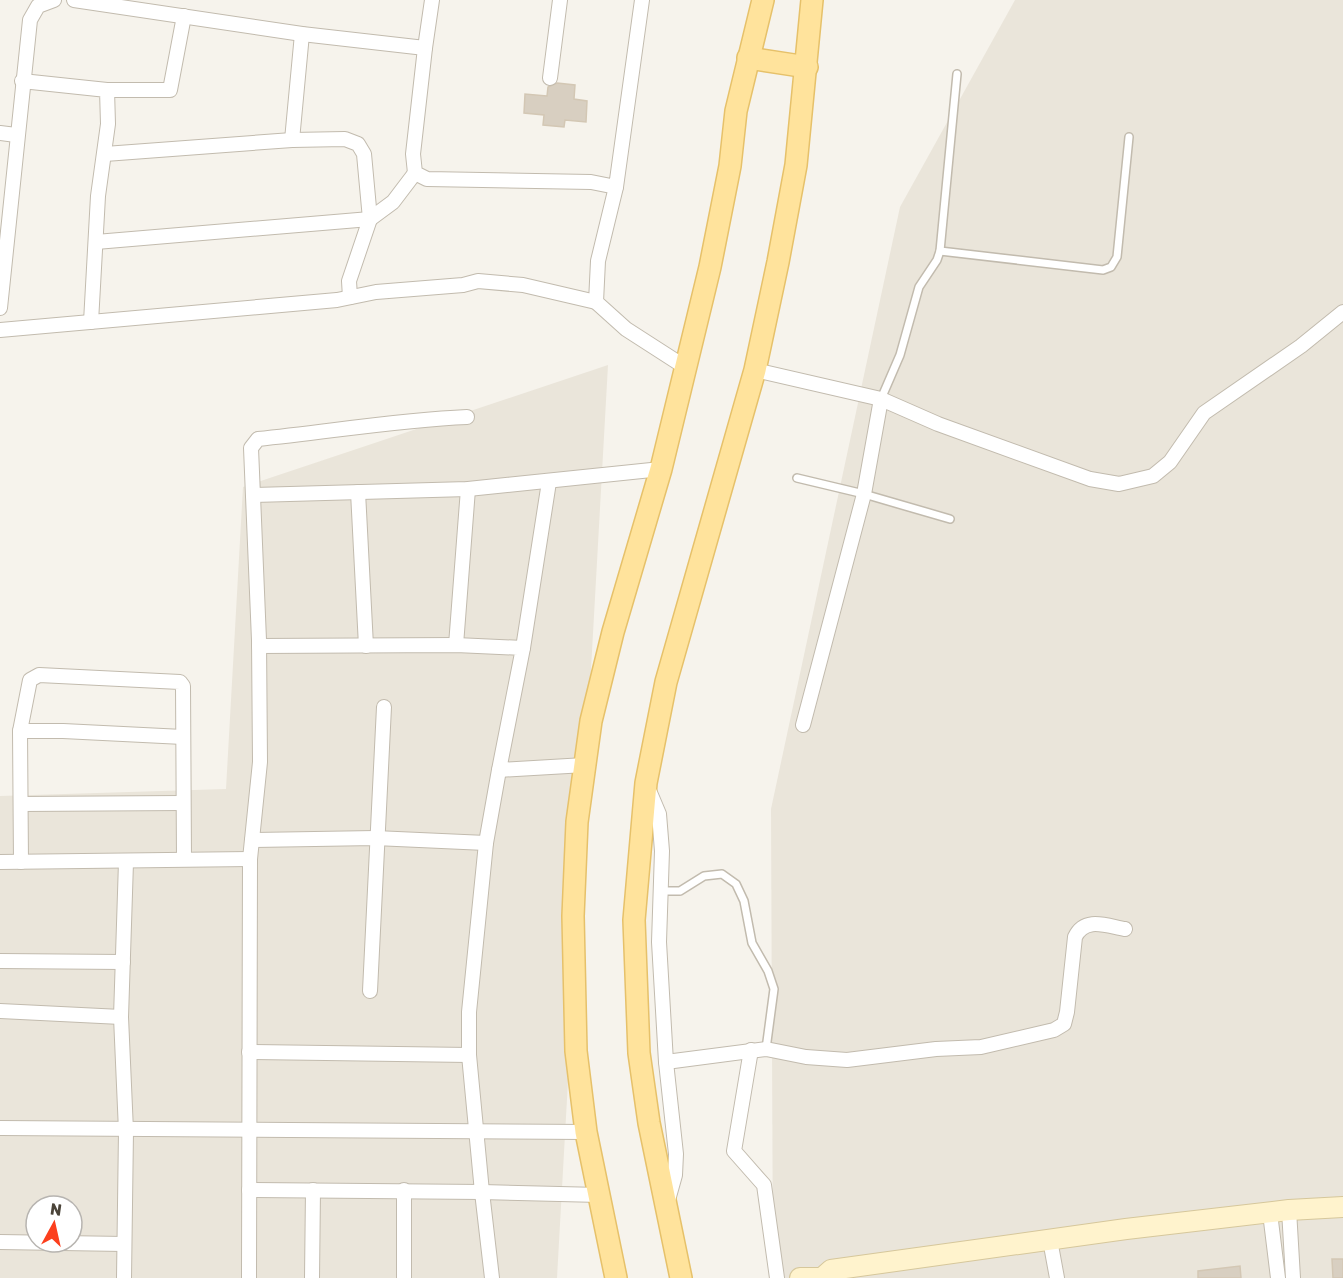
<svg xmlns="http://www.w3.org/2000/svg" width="1343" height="1278" viewBox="0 0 1343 1278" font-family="Rubik,sans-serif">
  <rect width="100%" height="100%" fill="#f6f3ec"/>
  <g fill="#eae5da" fill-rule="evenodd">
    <polygon points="1015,0 1343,0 1343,1278 773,1278 771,809 900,207"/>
    <path d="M608,365L557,1278H0V796L226,789L243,487ZM36,1206H72V1242H36Z"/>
  </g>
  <g fill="#d8cfc1" stroke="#d3c7b4" stroke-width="1.5">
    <polygon points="557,83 575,85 574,99 587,101 586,122 565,120 564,127 543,125 544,115 524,113 525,94 547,96 548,87"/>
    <polygon points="1332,1259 1343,1259 1343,1278 1333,1278"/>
    <polygon points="1240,1266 1241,1278 1198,1278 1198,1271"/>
  </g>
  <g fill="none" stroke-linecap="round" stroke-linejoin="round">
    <defs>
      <g id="lane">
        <polyline points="940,251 1103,270 1111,267 1117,257 1129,137"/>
        <polyline points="881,399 900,355 919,287 937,260 940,251 957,74"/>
        <polyline points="797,478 864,494 950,519"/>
        <polyline points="660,891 680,891 704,876 722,874 736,884 744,901 752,943 768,971 774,989 766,1049"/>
      </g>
      <g id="street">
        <polyline points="74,0 302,34 425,48 432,0"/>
        <polyline points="425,48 413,154 415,173 427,179 591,182 616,187 642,0"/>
        <polyline points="550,78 560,0"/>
        <polyline points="22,81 107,90 108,124 98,196 91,322"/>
        <polyline points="107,90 170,90 184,16"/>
        <polyline points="0,133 16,135"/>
        <polyline points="292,140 302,34"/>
        <polyline points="105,154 292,140 345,139 358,144 364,154 370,219 349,281 350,297"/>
        <polyline points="616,187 598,261 596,302 626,329 685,367"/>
        <polyline points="96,242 370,219 393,202 415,173"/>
        <polyline points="0,308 30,20 38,6 54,0"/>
        <polyline points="0,330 337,300 376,292 463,285 478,281 523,285 596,302"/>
        <polyline points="755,370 881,399 938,424 1090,479 1119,484 1153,476 1170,462 1204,413 1301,346 1343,312"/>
        <polyline points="358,492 366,646"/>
        <polyline points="253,495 468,489 661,469"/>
        <polyline points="456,645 468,489"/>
        <polyline points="259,646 456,645 523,648 499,770 585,765"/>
        <polyline points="523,648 549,482"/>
        <polyline points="803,725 864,494 881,399"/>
        <polyline points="20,731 63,731 183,737"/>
        <polyline points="648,788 659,814 662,851 659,942 666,1062 676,1154 675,1175 668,1200"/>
        <polyline points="21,804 183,803"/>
        <polyline points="252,840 375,838 486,843 499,770"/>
        <polyline points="0,862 250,859"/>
        <polyline points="21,862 20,731 30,680 39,675 180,682 183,686 184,858"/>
        <polyline points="0,961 123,962"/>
        <polyline points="370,991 384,707"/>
        <polyline points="0,1011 121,1017"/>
        <polyline points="751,1050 734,1151 764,1185 777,1278"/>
        <polyline points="249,1052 469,1055"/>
        <path d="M666,1062L766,1049L806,1057L847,1060L936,1049L981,1047L1054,1030L1064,1024L1067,1012L1075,937C1085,916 1107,926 1125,929"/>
        <polyline points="0,1128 586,1132"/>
        <polyline points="249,1190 482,1192 469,1055 469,1012 486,843"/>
        <polyline points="404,1190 404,1278"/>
        <polyline points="1289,1210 1293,1278"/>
        <polyline points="1270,1213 1278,1278"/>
        <polyline points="1050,1240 1057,1278"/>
        <polyline points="0,1242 124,1244"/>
        <polyline points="124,1278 126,1131 121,1017 126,862"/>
        <path d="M249,1278L250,859L260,762L259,640L251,448L258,439C328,432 397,420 467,417"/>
        <polyline points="312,1278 313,1190"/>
        <polyline points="492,1278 482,1192 600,1195"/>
      </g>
      <g id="secondary">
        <polyline points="800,1278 823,1278"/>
        <polyline points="822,1278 831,1270 1126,1229 1289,1210 1343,1207"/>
      </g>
      <g id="primary">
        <polyline points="748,58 807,67"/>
        <polyline points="616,1278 586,1132 576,1051 573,916 577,822 591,721 613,632 661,469 710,267 730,166 736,111 763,0"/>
        <polyline points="681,1278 649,1123 639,1053 634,920 646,783 666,682 755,370 778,262 796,165 812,0"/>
      </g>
    </defs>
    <use href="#lane" stroke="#c2bbae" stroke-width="10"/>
    <use href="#street" stroke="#c2bbae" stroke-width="16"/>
    <use href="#secondary" stroke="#d6c79b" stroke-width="22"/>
    <use href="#primary" stroke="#e6c16a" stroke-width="24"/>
    <use href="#lane" stroke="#fff" stroke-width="7"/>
    <use href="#street" stroke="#fff" stroke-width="14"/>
    <use href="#secondary" stroke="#fff3cd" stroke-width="20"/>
    <use href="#primary" stroke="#ffe39c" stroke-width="21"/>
  </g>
  <g transform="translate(54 1224) rotate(8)"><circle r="28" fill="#ffffff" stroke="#b7b4b0" stroke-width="1.5"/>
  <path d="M0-4.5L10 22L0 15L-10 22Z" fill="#fc3f1d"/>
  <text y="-9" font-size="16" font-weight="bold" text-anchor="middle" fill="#4b4439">N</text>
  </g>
</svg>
